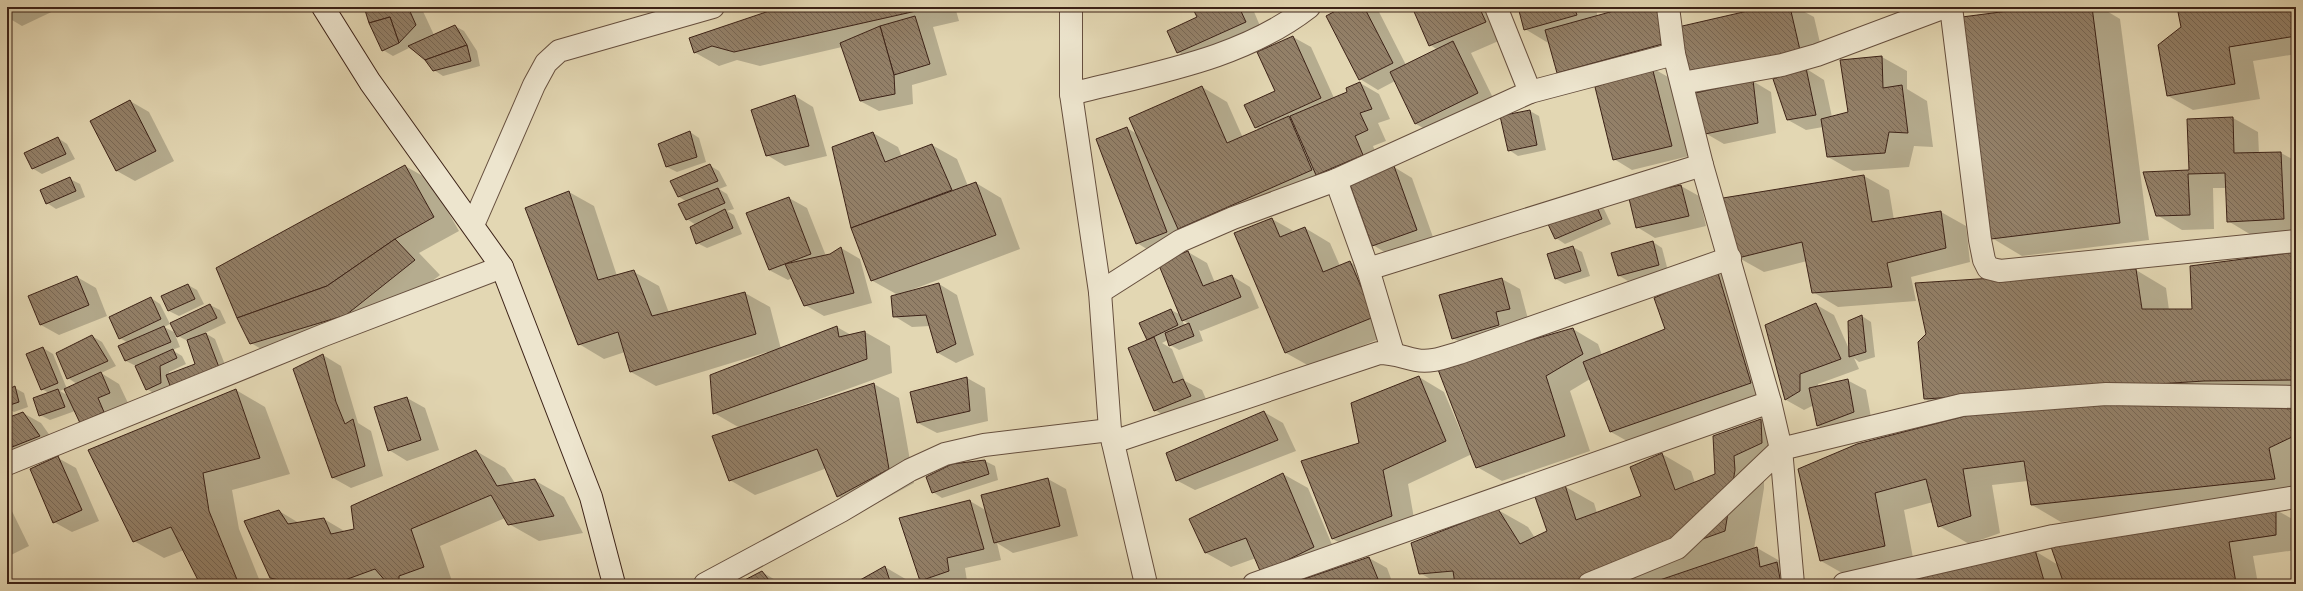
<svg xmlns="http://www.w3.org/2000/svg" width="2303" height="591" viewBox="0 0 2303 591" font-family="'IM FELL English',serif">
  <defs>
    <pattern id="building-back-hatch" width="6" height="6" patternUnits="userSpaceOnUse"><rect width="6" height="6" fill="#938068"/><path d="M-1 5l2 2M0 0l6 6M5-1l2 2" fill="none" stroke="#796855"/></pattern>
  </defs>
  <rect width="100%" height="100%" fill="#e3d7b3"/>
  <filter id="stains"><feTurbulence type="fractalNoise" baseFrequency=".005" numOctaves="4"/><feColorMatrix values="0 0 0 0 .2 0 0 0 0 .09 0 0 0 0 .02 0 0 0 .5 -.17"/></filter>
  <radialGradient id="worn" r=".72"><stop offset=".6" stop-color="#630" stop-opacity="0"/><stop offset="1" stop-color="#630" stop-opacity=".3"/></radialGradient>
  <g fill="#0003" fill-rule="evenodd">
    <polygon points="7,7 62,7 22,26 7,17"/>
    <polygon points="365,7 421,7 434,35 455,26 464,31 477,51 480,66 443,76 434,70 426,59 409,48 393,56 383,50"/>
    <polygon points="784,7 955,7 959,21 933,27 947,75 912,85 913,104 879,111 860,101 842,47 760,66 737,60 719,66 694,52"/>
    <polygon points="1193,7 1252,7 1263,33 1196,63 1178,52 1198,18"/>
    <polygon points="1345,7 1373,7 1378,10 1406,65 1438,50 1430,45 1413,7 1498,7 1510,36 1471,53 1496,104 1434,134 1416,124 1395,81 1378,90 1360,79"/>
    <polygon points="1519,7 1595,7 1598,17 1632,7 1664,7 1679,36 1770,7 1812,7 1801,10 1814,17 1825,64 1805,68 1824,80 1832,117 1849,113 1882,57 1907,71 1907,89 1927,101 1933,147 1914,146 1909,167 1853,171 1828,157 1823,127 1806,130 1788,120 1802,69 1751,80 1771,92 1776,133 1724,144 1705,133 1716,89 1690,74 1685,53 1577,83 1558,73 1550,44 1525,29"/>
    <polygon points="2047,7 2100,7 2120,19 2149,240 2022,256 1992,238"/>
    <polygon points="2179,7 2296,7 2296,54 2253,61 2260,99 2193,110 2168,96 2182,27"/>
    <polygon points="1293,37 1311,47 1334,98 1348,92 1360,83 1379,94 1390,119 1378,123 1386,141 1373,146 1381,166 1204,243 1180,229 1155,254 1137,243 1127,128 1137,134 1202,87 1227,102 1243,138 1260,130 1255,127 1276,92"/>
    <polygon points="1652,68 1670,78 1689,156 1632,170 1614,159"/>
    <polygon points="795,96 813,107 827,156 785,166 767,155"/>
    <polygon points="130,101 149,112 174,161 135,181 117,171"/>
    <polygon points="1530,111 1539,116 1546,150 1518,156 1509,150"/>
    <polygon points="2233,118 2258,132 2259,154 2281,153 2296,161 2296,234 2253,236 2228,221 2227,188 2213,188 2214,229 2182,230 2157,215 2190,171"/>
    <polygon points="690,132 699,138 706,162 677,172 667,167 659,144"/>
    <polygon points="873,133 898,147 902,157 932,145 957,159 968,186 976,183 1001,198 1020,249 898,295 871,280 852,228 833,148"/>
    <polygon points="58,138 67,144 75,159 42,174 32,168"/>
    <polygon points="709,165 719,171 727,186 719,189 727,194 734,209 727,211 734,215 742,234 707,248 697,243 696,225 687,219 687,202 678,196"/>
    <polygon points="405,166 430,180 459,231 419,253 440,275 371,329 276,358 251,343"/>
    <polygon points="1394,167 1412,178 1434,240 1391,256 1373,245"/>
    <polygon points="1864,176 1889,190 1894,220 1941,212 1966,226 1970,262 1911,277 1916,301 1838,307 1813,292 1807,261 1764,272 1739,258"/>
    <polygon points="70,179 80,184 85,197 56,209 47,203"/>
    <polygon points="1655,185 1664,190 1681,186 1699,196 1706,226 1655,238 1637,227"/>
    <polygon points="569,192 594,206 617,276 634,272 659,286 669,313 745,293 770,307 781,349 837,327 851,335 865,332 890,346 892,373 792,409 793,411 874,384 899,398 914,483 863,511 838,496 827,468 755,495 730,480 740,428 714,413 767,352 656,386 631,372 625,352 604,359 579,344"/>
    <polygon points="789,198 807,208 826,256 841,248 860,259 872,303 824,316 805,305 792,278 788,280 769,270"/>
    <polygon points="1595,203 1604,209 1611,224 1565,244 1556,238"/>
    <polygon points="1272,219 1295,232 1305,228 1330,243 1340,266 1350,262 1375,277 1398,331 1311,367 1286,353"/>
    <polygon points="1653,242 1662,248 1668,271 1628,281 1618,275"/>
    <polygon points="1573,247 1582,252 1590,276 1565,284 1556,279 1548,255"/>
    <path d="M1188,252L1207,263L1215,283L1232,276L1250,287L1259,308L1201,331L1199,330L1203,341L1179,350L1170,345L1168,340L1162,343L1172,349L1185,381L1202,390L1209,406L1173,421L1155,410L1148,339L1171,310L1181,315ZM1182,320L1189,324L1185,326Z"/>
    <polygon points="2296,253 2296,397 2150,404 2296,411 2296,496 2061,522 2032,505 2028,481 1992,485 2000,533 1969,544 1939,526 1933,502 1904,510 1914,563 1851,578 1821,561 1800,470 1972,415 1954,416 1925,399 2136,270 2166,288 2169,310 2193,310"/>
    <polygon points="1717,272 1742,286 1776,397 1636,446 1611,432 1590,379 1570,391 1590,451 1502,481 1477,467 1472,454 1408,484 1416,530 1358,553 1333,539 1303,462 1360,444 1419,377 1444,392 1470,453 1573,329 1598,344 1602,355 1666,329"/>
    <polygon points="77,277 96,288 107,316 59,335 41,325 29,297"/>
    <polygon points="1502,279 1520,289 1528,319 1471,349 1453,338"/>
    <polygon points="939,284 957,295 974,355 956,363 938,353 930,326 912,327 894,316"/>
    <polygon points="188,285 197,290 204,304 179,316 169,311 163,296"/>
    <path d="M151,298L160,304L170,324L210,305L220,310L226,323L205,333L215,339L229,375L157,395L147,389L136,366L126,361L128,343L120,338ZM172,323L178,336L188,341L197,365L169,375V372L186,364L182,356L172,350L180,347L174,332L164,327Z"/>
    <polygon points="1815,304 1834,315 1849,349 1862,316 1871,322 1875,357 1859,362 1854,358 1859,369 1818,384 1818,387 1847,380 1866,390 1872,423 1836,436 1818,426 1814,405 1804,410 1786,400 1767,326"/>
    <path d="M92,336L102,342L116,366L101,373L119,384L128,403L99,433L75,411L50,420L40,415L49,393L42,389L43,348L53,354L67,389L77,384L68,378ZM64,389L67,395L60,391Z"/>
    <polygon points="7,341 10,355 7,357"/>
    <polygon points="323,355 341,366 358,423 371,431 383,476 351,488 333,478"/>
    <polygon points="967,378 985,388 988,421 937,433 918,423 911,393"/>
    <polygon points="15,388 24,393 28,407 14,412 7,408 7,391"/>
    <polygon points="236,390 265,407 290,474 232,490 239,529 261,584 201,584 184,550 164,558 134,541"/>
    <polygon points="407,398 425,408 439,450 407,461 389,450"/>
    <polygon points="1264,412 1283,423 1296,451 1195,490 1176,480"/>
    <polygon points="23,413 41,423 58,447 7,466 7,419"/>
    <polygon points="1761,420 1791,437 1764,473 1764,488 1754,549 1757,548 1787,565 1787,569 1806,580 1807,584 1439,584 1420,573 1498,510 1528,527 1535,538 1548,531 1564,486 1594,503 1597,513 1642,496 1662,454 1691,471 1695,483 1716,474 1714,436"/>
    <polygon points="476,451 505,468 515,483 534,480 564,497 583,533 539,541 509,524 505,518 440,546 453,584 282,584 271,577 279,511 299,523 324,519 346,532 355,529"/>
    <polygon points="58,458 76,468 99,521 72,532 54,522"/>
    <polygon points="985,461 995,466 998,480 942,498 933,492"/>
    <polygon points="1283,474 1308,488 1339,561 1292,584 1282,584 1256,558 1231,567 1206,553"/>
    <polygon points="1048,479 1066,489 1078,536 1013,553 997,543 1001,560 965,568 967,581 959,584 927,584 921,580 970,501 987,511"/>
    <polygon points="7,501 29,546 7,557"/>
    <polygon points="2276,510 2296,521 2296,550 2253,556 2258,584 2236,584 2241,583 2241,581 2226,584 1918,584 2035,551 2058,565"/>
    <polygon points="1369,558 1387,568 1393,584 1307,584"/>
    <polygon points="885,567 914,584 855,584"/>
    <polygon points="762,572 782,584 739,584"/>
  </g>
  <g fill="url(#building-back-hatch)" stroke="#3c2217">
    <polygon points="7,7 22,7 7,14"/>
    <polygon points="364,7 408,7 416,25 399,43 390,17 369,23"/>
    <polygon points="781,7 934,7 734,52 712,46 694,53 689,38"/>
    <polygon points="1192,7 1239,7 1246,22 1177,53 1167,31 1197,17"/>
    <polygon points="1343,7 1364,7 1393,63 1359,80 1326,16"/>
    <polygon points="1412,7 1479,7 1486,22 1429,46"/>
    <polygon points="1518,7 1574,7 1577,15 1524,30"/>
    <polygon points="1628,7 1656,7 1666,43 1557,73 1545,30"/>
    <polygon points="1765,7 1790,7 1800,50 1689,75 1678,27"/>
    <polygon points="2039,7 2092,7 2120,223 1991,239 1962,17"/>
    <polygon points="2177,7 2296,7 2296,36 2229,47 2235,84 2167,96 2158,45 2181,27"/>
    <polygon points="915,16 930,64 894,75 880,26"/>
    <polygon points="390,17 399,43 382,51 369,23"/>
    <polygon points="455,25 467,45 425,60 408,46"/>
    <polygon points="880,26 894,75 895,94 860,101 840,43"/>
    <polygon points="1293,36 1321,98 1255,128 1244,105 1275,91 1257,52"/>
    <polygon points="1453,41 1478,93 1415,124 1390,72"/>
    <polygon points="467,45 471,61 433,71 425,60"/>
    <polygon points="1882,56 1883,88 1902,85 1908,133 1889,132 1885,153 1827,157 1821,119 1848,112 1840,60"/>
    <polygon points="1652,67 1672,146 1613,160 1595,87"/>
    <polygon points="1806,68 1816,115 1787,120 1773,79"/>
    <polygon points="1753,80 1758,123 1705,134 1691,94"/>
    <polygon points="1360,82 1372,109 1360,113 1368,130 1355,136 1363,155 1316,175 1290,116 1347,92 1346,88"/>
    <polygon points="1202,86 1227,143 1289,116 1312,170 1178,229 1129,118"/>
    <polygon points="795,95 809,146 766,156 751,110"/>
    <polygon points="130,100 156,151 116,171 90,121"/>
    <polygon points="1530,110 1537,145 1508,151 1500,116"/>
    <polygon points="2233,117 2234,153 2281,152 2284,219 2227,222 2225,173 2188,174 2190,215 2156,216 2143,172 2189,170 2187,119"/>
    <polygon points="1127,127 1167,232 1136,244 1096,139"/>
    <polygon points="690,131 697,157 666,167 658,144"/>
    <polygon points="873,132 885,162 932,144 952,190 851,228 832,147"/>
    <polygon points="58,137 66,154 32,169 24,153"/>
    <polygon points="710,164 718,181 678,197 670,181"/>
    <polygon points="405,165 434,217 395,239 327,286 237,318 216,268"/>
    <polygon points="1394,166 1417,230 1372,246 1349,182"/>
    <polygon points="1864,175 1872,222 1941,211 1946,248 1887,263 1892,287 1812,293 1802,242 1738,258 1723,198"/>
    <polygon points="70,177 76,191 46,204 40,190"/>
    <polygon points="976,182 996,235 871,281 851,228"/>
    <polygon points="1681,185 1689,216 1636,228 1627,190 1657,190"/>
    <polygon points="718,188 725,203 686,220 678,204"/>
    <polygon points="569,191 598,280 634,270 652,316 745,292 756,334 630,372 618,332 578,345 525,208"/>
    <polygon points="789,197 811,254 769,270 746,213"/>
    <polygon points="1595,202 1602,219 1555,239 1547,222"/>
    <polygon points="725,209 733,228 696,244 690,227"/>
    <polygon points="1272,218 1280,237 1305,227 1323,272 1350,261 1374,317 1285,353 1234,233"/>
    <polygon points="395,239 415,260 346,315 250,344 237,318 327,286"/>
    <polygon points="1653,241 1659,265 1618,276 1611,253"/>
    <polygon points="1573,246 1581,271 1555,279 1547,254"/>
    <polygon points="841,247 854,293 804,306 785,264 830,254"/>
    <polygon points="1188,251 1203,286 1232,275 1241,297 1182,321 1158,263"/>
    <polygon points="2296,252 2296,380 2204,381 1924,399 1918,342 1926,334 1915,283 2136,269 2142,309 2192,309 2190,266"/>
    <polygon points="1717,270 1751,383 1610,432 1583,362 1665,329 1654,298"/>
    <polygon points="77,276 89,305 40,325 28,296"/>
    <polygon points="1502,278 1510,309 1496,312 1499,325 1452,339 1439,295"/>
    <polygon points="939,283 956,344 937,353 926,315 893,317 891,296"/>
    <polygon points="188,284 195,299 168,311 161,296"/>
    <polygon points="151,297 161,319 119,339 109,317"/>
    <polygon points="1816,303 1841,359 1800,374 1800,391 1785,400 1765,325"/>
    <polygon points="210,304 217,318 177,337 170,323"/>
    <polygon points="1171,309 1178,325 1147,340 1139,323"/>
    <polygon points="1862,315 1866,352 1849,357 1848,321"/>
    <polygon points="1189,323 1194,336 1169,346 1165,333"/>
    <polygon points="164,326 171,342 125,361 118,346"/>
    <polygon points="837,326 839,337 865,331 867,359 713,414 710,375"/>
    <polygon points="1573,328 1583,354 1546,376 1565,436 1476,468 1437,367"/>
    <polygon points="206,333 220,370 171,388 166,375 195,364 187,340"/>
    <polygon points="92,335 108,361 67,379 56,353"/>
    <polygon points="1154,337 1173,383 1183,379 1191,396 1154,411 1128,348"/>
    <polygon points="43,347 58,383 41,390 26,354"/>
    <polygon points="173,349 177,358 160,366 161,383 146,390 135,366"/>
    <polygon points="323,354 336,402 345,424 353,419 365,466 332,478 293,369"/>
    <polygon points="101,372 110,393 98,398 104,412 80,423 64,389"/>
    <polygon points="1419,376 1446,441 1383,470 1392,516 1332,539 1301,461 1359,443 1351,403"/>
    <polygon points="967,377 970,411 917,423 910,392"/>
    <polygon points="1848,379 1854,412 1817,426 1809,388"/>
    <polygon points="874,383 889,469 837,497 817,449 729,481 712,436"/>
    <polygon points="15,386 19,402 7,406 7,390"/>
    <polygon points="58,389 65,407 39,416 33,398"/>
    <polygon points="236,389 260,458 203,473 209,511 238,582 242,584 200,584 171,527 133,542 88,450"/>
    <polygon points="407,397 421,440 388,451 374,407"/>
    <polygon points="2117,402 2294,409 2292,437 2269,448 2275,479 2031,505 2024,461 1963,469 1971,516 1938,527 1926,479 1875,493 1885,546 1820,561 1798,469 1857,444 1973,414"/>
    <polygon points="1264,411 1278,440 1176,481 1166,453"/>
    <polygon points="23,412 40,436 7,449 7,418"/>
    <polygon points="1761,419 1762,443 1734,456 1735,470 1725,531 1577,584 1455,584 1453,571 1419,574 1411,543 1498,509 1520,544 1547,531 1534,494 1565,485 1576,520 1641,496 1630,467 1662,453 1675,490 1715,474 1713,436"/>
    <polygon points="476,450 497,486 535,479 554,516 508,525 491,495 411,529 424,567 399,576 399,584 388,584 375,569 334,584 297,584 270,578 244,521 279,510 288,524 324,518 331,534 354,529 351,506"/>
    <polygon points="58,456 82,510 53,523 30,469"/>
    <polygon points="985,460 989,474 932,493 926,477 952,464"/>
    <polygon points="1283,473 1314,547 1261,573 1246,538 1205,553 1189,519"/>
    <polygon points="1048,478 1060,526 994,543 981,495"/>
    <polygon points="970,500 984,549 947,558 949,571 920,581 899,518"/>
    <polygon points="2276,509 2276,535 2229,542 2236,583 2231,584 2064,584 2050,544"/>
    <polygon points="1757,547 1760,567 1777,562 1781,584 1648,584"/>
    <polygon points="2035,550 2045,584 1917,584 1914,575"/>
    <polygon points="1369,557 1380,584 1306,584 1304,579"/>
    <polygon points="885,566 891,584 853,584"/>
    <polygon points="762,571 772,584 737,584"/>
  </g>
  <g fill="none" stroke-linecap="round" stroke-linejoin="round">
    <defs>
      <g id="street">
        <polyline points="1071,7 1071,94 1100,292 1110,430 1146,584"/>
        <polyline points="1496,7 1530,92"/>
        <polyline points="1668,7 1674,54 1702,165 1770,402 1781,449 1793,584"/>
        <polyline points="1951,7 1980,240 1984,260 1988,268 2000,271 2296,241"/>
        <polyline points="1682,83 1782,65 1817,55 1945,7"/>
        <path d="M1071,94C1152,73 1241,60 1309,7"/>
        <polyline points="1336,180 1368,269 1393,353"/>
        <polyline points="473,225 534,85 546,63 559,51 713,7"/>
        <polyline points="1368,269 1702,165"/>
        <polyline points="1100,292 1180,241 1233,218 1336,180 1530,92 1674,54"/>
        <path d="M1113,442L1379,353C1393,353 1402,357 1416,360C1431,363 1445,357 1459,353L1730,258"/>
        <polyline points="7,464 324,335 502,267"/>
        <polyline points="705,584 841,511 910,470 945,454 984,445 1110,430"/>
        <polyline points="1254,584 1770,402"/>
        <polyline points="1589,584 1677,548 1781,449 1962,405 2106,394 2296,397"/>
        <polyline points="1844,584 2053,536 2296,497"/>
      </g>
      <polyline id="secondary" points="323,7 370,82 502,267 591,497 614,584"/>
    </defs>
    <use href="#street" stroke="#664f3e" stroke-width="24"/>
    <use href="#secondary" stroke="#3c2217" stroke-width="24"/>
    <use href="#street" stroke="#ede5ce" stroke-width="22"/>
    <use href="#secondary" stroke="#ede5ce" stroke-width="22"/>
  </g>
  <rect width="2303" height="591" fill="none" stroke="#e3d7b3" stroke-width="24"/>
  <rect x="8" y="8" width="2287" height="575" fill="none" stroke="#3c2217" stroke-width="2"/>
  <rect x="12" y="12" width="2279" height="567" fill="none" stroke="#3c2217"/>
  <rect width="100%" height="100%" filter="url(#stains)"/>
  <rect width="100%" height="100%" fill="url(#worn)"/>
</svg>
